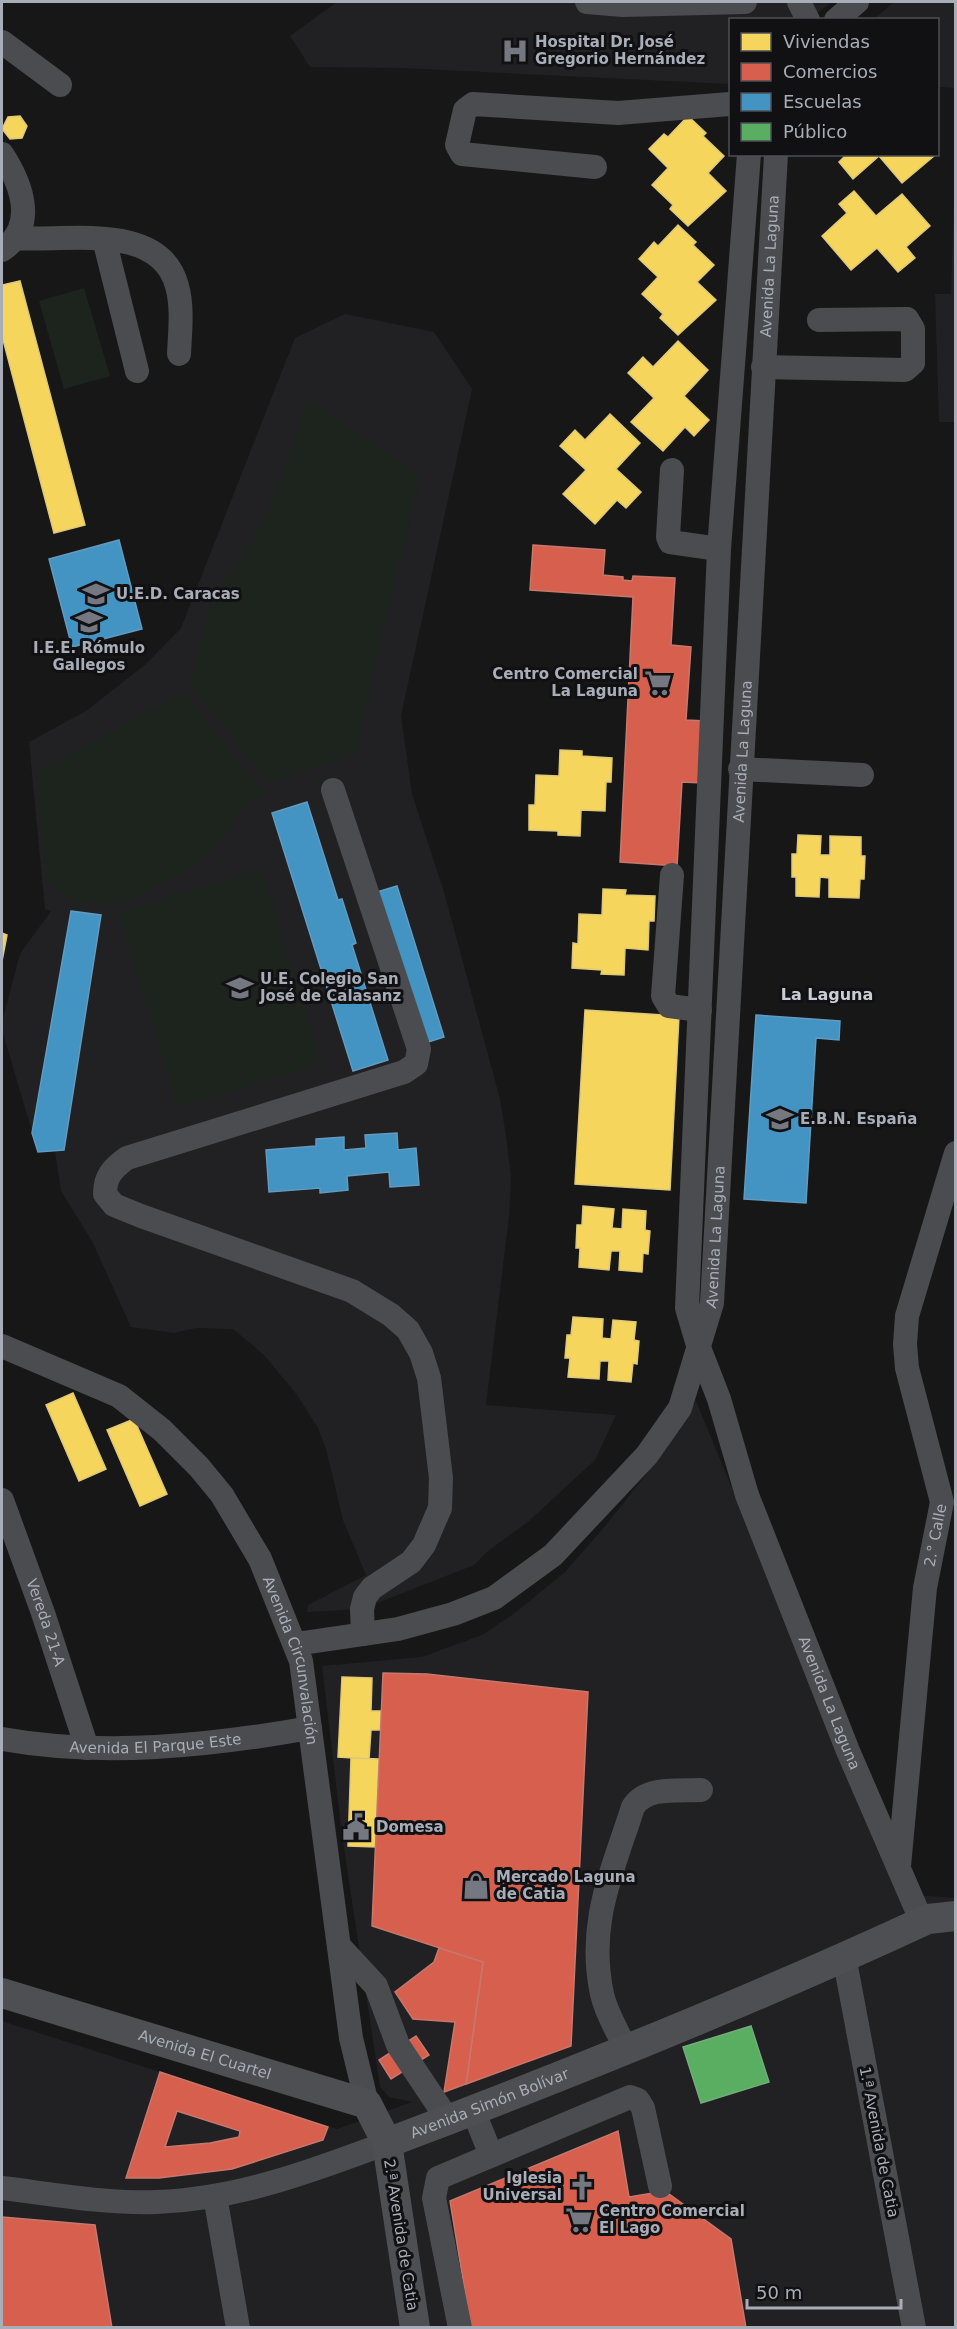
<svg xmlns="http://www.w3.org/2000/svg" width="957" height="2329" viewBox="0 0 957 2329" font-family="'DejaVu Sans',sans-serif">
  <rect width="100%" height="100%" fill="#171717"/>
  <g fill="#212123">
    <polygon points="337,2 832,2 809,19 730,20 730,84 403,68 310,67 290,36"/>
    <polygon points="894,2 955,2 955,88 938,87 938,20 874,19"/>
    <polygon points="955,166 956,422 939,422 935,294 951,294"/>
    <polygon points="345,314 434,332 472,389 401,716 412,794 444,892 500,1099 506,1136 511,1177 509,1217 486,1405 616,1415 595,1460 529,1521 488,1551 474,1565 362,1609 307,1612 308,1605 366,1575 343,1520 326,1449 318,1428 297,1395 264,1355 233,1329 196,1328 174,1333 131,1327 92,1241 61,1191 55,1151 38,1152 2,1030 2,1022 20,954 51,911 45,909 29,742 86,711 146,664 181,628 295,338"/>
    <polygon points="696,1401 900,1894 955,1898 955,2327 2,2327 2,2021 337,2129 412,2102 389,2097 380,2087 342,1835 322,1666 422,1657 482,1635 515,1613 565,1572 606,1525 647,1473"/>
  </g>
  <g fill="#1d241e">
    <polygon points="84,288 110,376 64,389 39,301"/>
    <polygon points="308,400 421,475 371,682 357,753 268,783 190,683 215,590 236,567 254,536 278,486"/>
    <polygon points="183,692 266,796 246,803 220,842 195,865 131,900 106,906 71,901 47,880 37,773"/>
    <polygon points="261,869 322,1063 178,1108 118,913"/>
  </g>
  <g fill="#f6d55c" stroke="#dfc978" stroke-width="1.5">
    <polygon points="20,116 27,126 22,138 10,139 2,129 8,117"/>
    <polygon points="688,116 706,133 703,136 724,156 708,173 726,191 688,226 670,209 673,205 652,185 668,168 649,149 664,134 668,137"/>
    <polygon points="847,154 932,154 934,156 902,183 879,156 853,179 839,162"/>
    <polygon points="854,191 876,216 902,194 930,226 906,247 915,258 898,272 877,248 851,270 822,236 847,213 839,204"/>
    <polygon points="678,225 696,242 693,245 714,265 697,282 716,300 678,335 660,318 663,314 642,294 658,277 639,259 654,242 658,246"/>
    <polygon points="20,281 85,525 54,533 2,336 2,285"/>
    <polygon points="678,341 708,370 684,396 709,420 694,436 685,427 663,451 631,422 654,398 628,373 643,357 653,367"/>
    <polygon points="610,414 640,443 616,469 641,492 626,508 617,500 595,524 563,494 586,470 560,446 575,430 585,440"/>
    <polygon points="560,750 582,751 582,756 612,758 611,782 606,782 605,811 581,810 580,836 558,835 558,831 529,830 529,805 535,805 536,775 559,776"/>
    <polygon points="798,835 821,836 820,855 830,855 830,836 861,837 861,856 865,856 864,879 860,879 859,898 829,897 829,878 820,877 819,897 796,896 796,877 792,877 792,854 797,854"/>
    <polygon points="603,889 626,890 625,895 655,896 654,921 649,921 648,950 625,948 624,975 601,974 602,970 572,968 573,943 578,944 579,914 602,915"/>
    <polygon points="2,933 7,935 2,961"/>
    <polygon points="585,1010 679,1016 670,1190 575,1184"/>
    <polygon points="583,1206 614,1209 612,1228 622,1229 623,1209 646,1211 645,1230 650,1231 648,1254 643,1253 642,1272 619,1270 620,1251 611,1251 609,1270 579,1267 580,1248 576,1248 577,1225 582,1225"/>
    <polygon points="573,1317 603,1319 602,1338 611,1339 613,1320 636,1322 634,1340 639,1341 637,1364 633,1363 631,1382 608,1380 609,1361 600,1361 599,1379 568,1377 570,1358 565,1358 567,1335 571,1335"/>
    <polygon points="73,1393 106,1469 79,1481 46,1405"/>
    <polygon points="134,1419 167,1494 140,1506 107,1430"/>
    <polygon points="342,1677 372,1678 371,1711 381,1711 381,1730 371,1730 369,1759 338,1757"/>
    <polygon points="351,1758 379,1759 376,1847 348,1846"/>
  </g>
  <g fill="#d6604d" stroke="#c8776d" stroke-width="1.5" fill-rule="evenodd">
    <polygon points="533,545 605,550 603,575 623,577 623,580 632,581 633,576 675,578 671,645 691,647 686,720 706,721 702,783 682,782 677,866 620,862 633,597 530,590"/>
    <polygon points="383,1673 427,1674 588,1692 571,2046 466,2084 483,1962 372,1926"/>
    <polygon points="439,1948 483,1962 466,2084 444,2092 455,2022 413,2019 395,1992 434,1962"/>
    <polygon points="416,2036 429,2055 391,2079 379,2060"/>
    <path d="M160,2072L328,2127L323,2140L232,2169L159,2178H126ZM177,2111L240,2131L239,2137L210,2143L165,2147Z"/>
    <polygon points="618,2131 629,2197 665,2191 731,2239 746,2328 471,2328 450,2201"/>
    <polygon points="2,2217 95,2225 112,2328 2,2328"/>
  </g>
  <g fill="#4393c3" stroke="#619bc0" stroke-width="1.5">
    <polygon points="119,540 142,629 72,647 49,559"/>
    <polygon points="307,802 338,900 342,899 356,943 352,945 388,1060 353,1071 272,813"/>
    <polygon points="397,886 444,1037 425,1043 377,892"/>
    <polygon points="71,911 101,915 64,1150 38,1152 32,1133"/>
    <polygon points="756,1015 840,1021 839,1040 816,1038 806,1203 744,1199"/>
    <polygon points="397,1133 398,1150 416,1148 419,1185 390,1187 389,1172 347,1176 348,1190 320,1193 320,1188 269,1192 266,1150 316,1146 316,1139 344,1137 344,1150 366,1148 365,1135"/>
  </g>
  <polygon fill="#5aae61" stroke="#71ae7b" stroke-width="1.5" points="751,2026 769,2082 701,2103 683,2047"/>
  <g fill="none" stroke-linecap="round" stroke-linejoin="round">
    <g stroke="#4b4c50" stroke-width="24">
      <polyline points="587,2 623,5 745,2"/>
      <polyline points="799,2 808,20"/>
      <polyline points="836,20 857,2"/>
      <polyline points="2,42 60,85"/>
      <path d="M2,154C21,183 38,226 2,250"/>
      <path id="s1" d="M749,154L719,549L687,1308L698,1345L719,1399L747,1495L848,1751L922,1922"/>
      <polyline points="595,167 462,154 457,145 465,110 473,104 618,113 730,104"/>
      <path d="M15,238C65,242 160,221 177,286C183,307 180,332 179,354"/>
      <polyline points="104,239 137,371"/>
      <polyline points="763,367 905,370 913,363 913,329 907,319 819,320"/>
      <polyline points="672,470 668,537 670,542 719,549"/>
      <polyline points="740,769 862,775"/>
      <path d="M333,790L419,1049L416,1064L404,1072L127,1158C113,1168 105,1176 105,1194L114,1205L141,1216L352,1291L391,1315L408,1330L421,1353L429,1378L441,1478L440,1508L424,1545L411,1562L372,1588L365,1597L362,1609L363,1634"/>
      <polyline points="672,875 663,996 669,1006 700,1010"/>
      <path id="s2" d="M2,1346L119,1396L162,1430L199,1467L222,1495L260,1559L301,1661L351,2038L367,2104"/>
      <path id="s3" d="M2,1500L43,1613L87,1748"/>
      <path id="s4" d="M296,1644L398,1629L453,1614L494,1598L553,1555L647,1455L680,1408L712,1303L776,154"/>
      <path id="s5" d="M2,1739C103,1757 209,1746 310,1728"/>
      <path id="s6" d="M899,1866L925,1588L942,1502L907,1368L905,1344L907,1316L956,1153"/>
      <polyline points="339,1946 376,1986 398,2045 448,2120"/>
      <polyline points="844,1956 914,2328"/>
      <path d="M626,2049C618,2032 606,2013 602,1994C587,1923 612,1873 633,1807C646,1786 679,1791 701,1790"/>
      <polyline points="473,2110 491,2155"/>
      <path d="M2,2188C52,2194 106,2204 157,2202C238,2199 312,2171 387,2143"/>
      <polyline points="215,2196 238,2328"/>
      <polyline points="460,2328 434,2198 438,2178 630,2097 638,2100 643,2108 660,2186"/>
    </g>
    <g stroke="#4d4f52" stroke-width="30">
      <path id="s7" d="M2,1993L367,2104L387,2143L415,2328"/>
      <path id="s8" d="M387,2143C570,2074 751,2001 928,1919L956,1916"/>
    </g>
  </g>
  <defs>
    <symbol id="hospital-bare" viewBox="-9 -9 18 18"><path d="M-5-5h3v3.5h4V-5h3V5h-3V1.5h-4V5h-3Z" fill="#757880" stroke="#111113" stroke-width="2.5" paint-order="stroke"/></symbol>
    <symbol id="school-bare" viewBox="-9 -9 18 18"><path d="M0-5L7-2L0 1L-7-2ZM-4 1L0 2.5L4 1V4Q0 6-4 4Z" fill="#757880" stroke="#111113" stroke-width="2.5" paint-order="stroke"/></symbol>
    <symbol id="supermarket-bare" viewBox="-9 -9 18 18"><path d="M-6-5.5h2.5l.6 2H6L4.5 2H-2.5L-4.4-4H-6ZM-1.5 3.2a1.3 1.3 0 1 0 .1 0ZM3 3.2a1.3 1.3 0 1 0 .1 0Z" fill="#757880" stroke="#111113" stroke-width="2.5" paint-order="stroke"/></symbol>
    <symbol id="civic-bare" viewBox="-9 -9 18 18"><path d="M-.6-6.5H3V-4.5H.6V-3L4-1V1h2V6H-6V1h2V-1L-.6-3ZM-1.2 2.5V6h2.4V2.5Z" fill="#757880" stroke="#111113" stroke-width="2.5" paint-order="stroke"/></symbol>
    <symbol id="shop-bare" viewBox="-9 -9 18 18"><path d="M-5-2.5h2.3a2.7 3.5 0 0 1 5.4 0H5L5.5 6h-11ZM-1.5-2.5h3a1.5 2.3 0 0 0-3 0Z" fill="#757880" stroke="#111113" stroke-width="2.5" paint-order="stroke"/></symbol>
    <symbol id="church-bare" viewBox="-9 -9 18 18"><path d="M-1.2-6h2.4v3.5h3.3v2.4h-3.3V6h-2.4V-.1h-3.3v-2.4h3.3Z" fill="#757880" stroke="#111113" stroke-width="2.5" paint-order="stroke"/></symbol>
  </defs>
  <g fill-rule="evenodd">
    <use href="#hospital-bare" x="496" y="32" width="38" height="38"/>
    <use href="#school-bare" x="77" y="575" width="38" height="38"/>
    <use href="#school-bare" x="70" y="603" width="38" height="38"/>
    <use href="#supermarket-bare" x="639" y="664" width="38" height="38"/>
    <use href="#school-bare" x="221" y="969" width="38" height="38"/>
    <use href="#school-bare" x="761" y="1100" width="38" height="38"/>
    <use href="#civic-bare" x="337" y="1808" width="38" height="38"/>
    <use href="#shop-bare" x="457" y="1867" width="38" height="38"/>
    <use href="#church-bare" x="563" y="2168" width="38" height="38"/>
    <use href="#supermarket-bare" x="560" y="2201" width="38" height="38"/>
  </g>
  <g text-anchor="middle" stroke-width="6" stroke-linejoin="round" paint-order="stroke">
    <g font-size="15" font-weight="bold" fill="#a8adb8" stroke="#111113" text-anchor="start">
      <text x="535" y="47">Hospital Dr. José<tspan x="535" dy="17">Gregorio Hernández</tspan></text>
      <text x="116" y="599">U.E.D. Caracas</text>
      <text x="89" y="653" text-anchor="middle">I.E.E. Rómulo<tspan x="89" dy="17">Gallegos</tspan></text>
      <text x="638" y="679" text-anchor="end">Centro Comercial<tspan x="638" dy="17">La Laguna</tspan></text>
      <text x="260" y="984">U.E. Colegio San<tspan x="260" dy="17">José de Calasanz</tspan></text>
      <text x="800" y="1124">E.B.N. España</text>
      <text x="376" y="1832">Domesa</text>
      <text x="496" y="1882">Mercado Laguna<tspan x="496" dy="17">de Catia</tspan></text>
      <text x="562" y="2183" text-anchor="end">Iglesia<tspan x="562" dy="17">Universal</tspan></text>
      <text x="599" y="2216">Centro Comercial<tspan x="599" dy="17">El Lago</tspan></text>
    </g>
    <g font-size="15" fill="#a8adb8" stroke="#111113">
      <text dy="5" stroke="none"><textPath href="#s4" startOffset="1620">Avenida La Laguna</textPath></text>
      <text dy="5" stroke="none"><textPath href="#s4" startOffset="1134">Avenida La Laguna</textPath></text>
      <text dy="5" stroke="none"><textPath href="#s4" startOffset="648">Avenida La Laguna</textPath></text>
      <text dy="5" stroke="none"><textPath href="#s6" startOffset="333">2.° Calle</textPath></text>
      <text dy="5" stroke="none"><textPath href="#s3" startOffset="130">Vereda 21-A</textPath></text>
      <text dy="5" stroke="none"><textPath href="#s2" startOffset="452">Avenida Circunvalación</textPath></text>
      <text dy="5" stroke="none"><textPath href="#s1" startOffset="1576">Avenida La Laguna</textPath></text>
      <text dy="5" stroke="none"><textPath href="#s5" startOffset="154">Avenida El Parque Este</textPath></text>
      <text dy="5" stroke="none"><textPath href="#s7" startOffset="212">Avenida El Cuartel</textPath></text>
      <text dy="5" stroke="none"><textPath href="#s8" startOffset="110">Avenida Simón Bolívar</textPath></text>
      <text transform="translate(879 2142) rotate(79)" y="5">1.ª Avenida de Catia</text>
      <text transform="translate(401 2235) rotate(81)" y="5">2.ª Avenida de Catia</text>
    </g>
    <g font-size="16" font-weight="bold" fill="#c9ccd4" stroke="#111113">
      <text x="827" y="1000">La Laguna</text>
    </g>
  </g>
  <rect width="957" height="2329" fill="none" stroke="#a8adb8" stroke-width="6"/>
  <rect x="729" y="18" width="210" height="138" fill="#111113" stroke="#4d4f55" stroke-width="1.5"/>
  <rect x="741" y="33" width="30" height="18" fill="#f6d55c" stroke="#4d4f55" stroke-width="1.5"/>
  <text x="783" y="48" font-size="18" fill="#a8adb8">Viviendas</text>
  <rect x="741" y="63" width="30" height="18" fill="#d6604d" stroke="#4d4f55" stroke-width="1.5"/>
  <text x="783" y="78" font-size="18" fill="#a8adb8">Comercios</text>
  <rect x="741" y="93" width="30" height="18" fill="#4393c3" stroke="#4d4f55" stroke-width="1.5"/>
  <text x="783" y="108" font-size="18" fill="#a8adb8">Escuelas</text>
  <rect x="741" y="123" width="30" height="18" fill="#5aae61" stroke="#4d4f55" stroke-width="1.5"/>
  <text x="783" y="138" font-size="18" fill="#a8adb8">Público</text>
  <path d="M747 2299v9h154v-9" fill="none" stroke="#a8adb8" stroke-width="3"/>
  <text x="756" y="2299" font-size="18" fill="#a8adb8" stroke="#111113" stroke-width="4.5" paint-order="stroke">50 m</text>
</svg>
